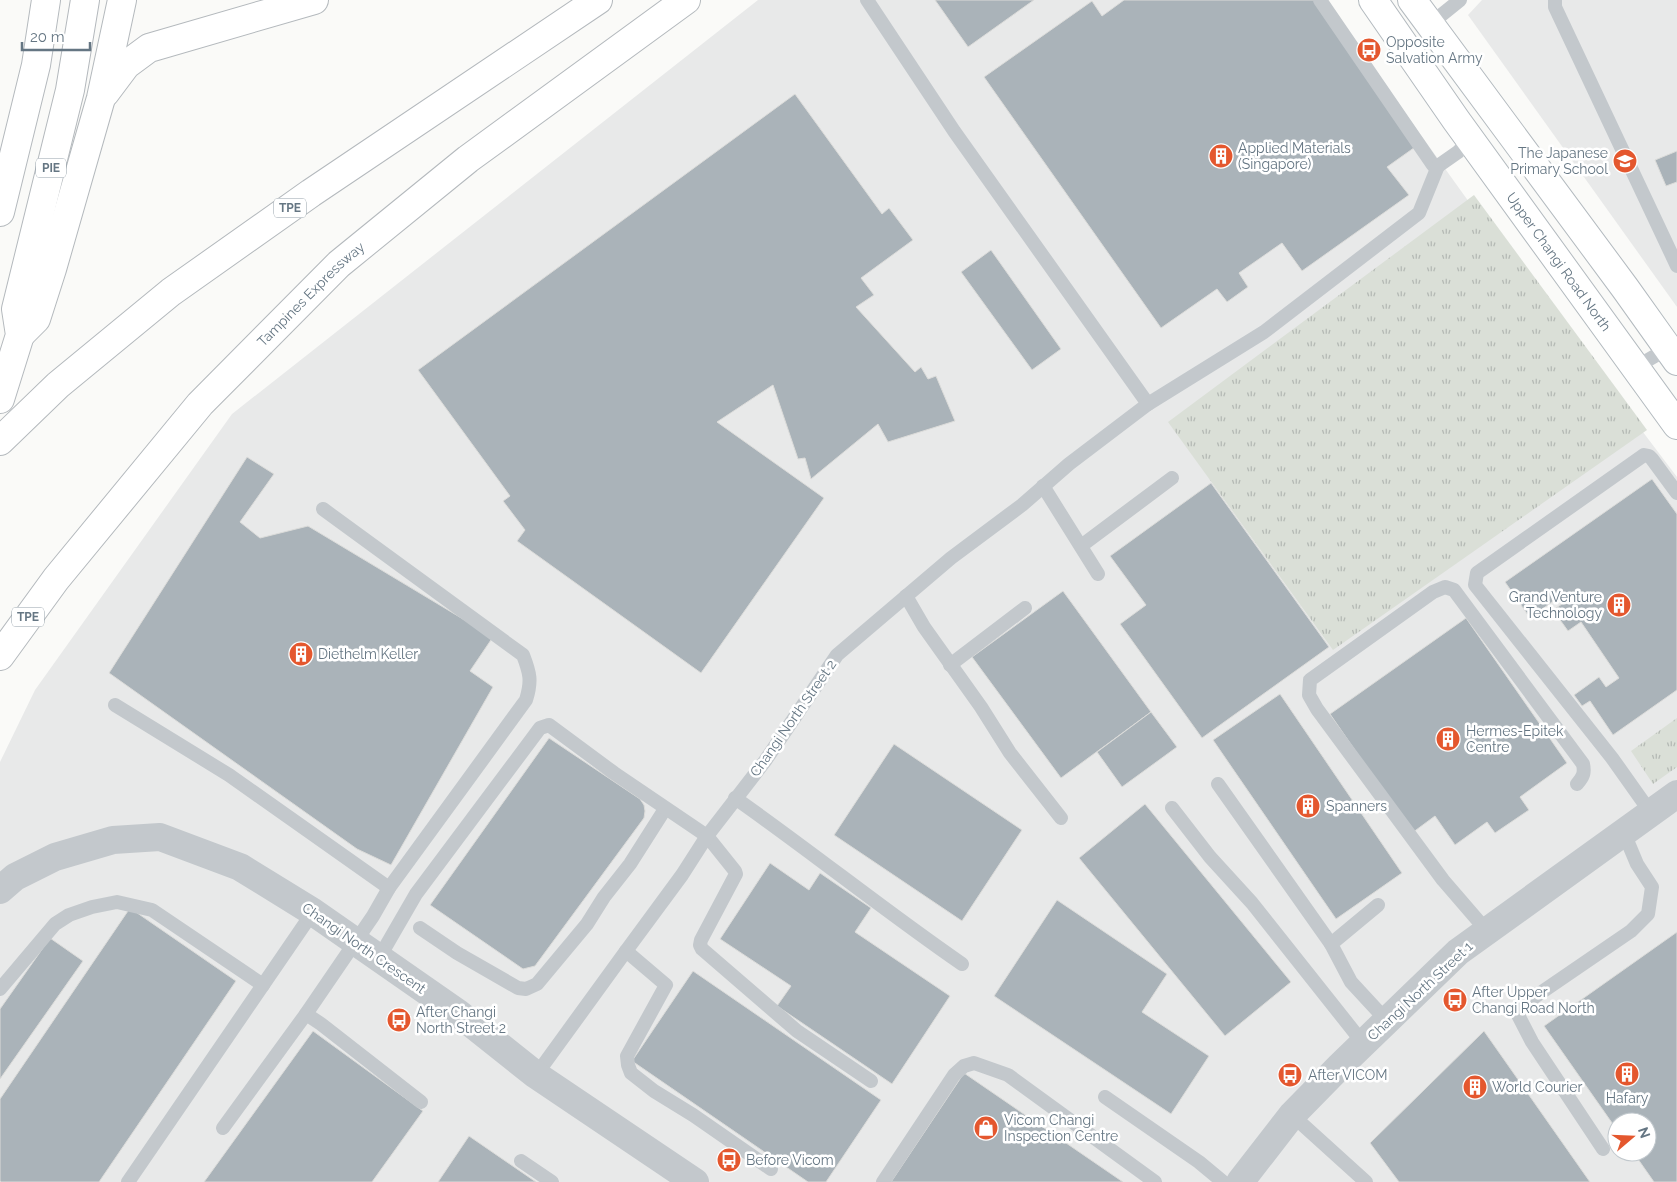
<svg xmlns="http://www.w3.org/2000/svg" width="1677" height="1182" viewBox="0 0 1677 1182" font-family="Raleway,sans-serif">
  <defs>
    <pattern id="grass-tufts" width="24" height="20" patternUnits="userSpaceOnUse" patternTransform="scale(1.25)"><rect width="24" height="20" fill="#dadfd7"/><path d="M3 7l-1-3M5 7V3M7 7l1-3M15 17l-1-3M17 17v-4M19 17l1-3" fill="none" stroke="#b4b9b4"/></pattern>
  </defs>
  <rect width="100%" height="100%" fill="#fafaf8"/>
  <g fill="#e8e9e9" fill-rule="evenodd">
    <path d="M758,0H1324L1474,209L1677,477V1182H0V762L35,690L232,414ZM1617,1122H1647V1152H1617Z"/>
    <polygon points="1482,0 1677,0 1677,307 1468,15"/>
  </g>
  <g fill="url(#grass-tufts)">
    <polygon points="1474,195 1647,430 1333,650 1168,422"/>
    <polygon points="1677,718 1677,767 1653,784 1631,751"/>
  </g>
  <g fill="#aab3b9" stroke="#dcdcda">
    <polygon points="935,0 1034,0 968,47"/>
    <polygon points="1124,0 1316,0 1418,145 1387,167 1409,195 1302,271 1282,243 1239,273 1248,287 1227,302 1217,289 1161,328 984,77 1092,1 1102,16"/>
    <polygon points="795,94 882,214 889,208 913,240 861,278 874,295 856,307 915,372 921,367 928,379 936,376 955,421 888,442 878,424 811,479 805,458 798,459 773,385 717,422 824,498 701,673 517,541 525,530 503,501 510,496 418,370"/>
    <polygon points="1677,151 1677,182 1666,186 1655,160"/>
    <polygon points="991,250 1061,349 1032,370 961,272"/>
    <polygon points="247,457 274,474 240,522 260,538 308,526 493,637 470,671 493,687 391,865 357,849 109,673"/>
    <polygon points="1652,479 1677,514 1677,690 1613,735 1590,701 1582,706 1574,695 1599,677 1606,687 1619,678 1581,622 1568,631 1553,610 1568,600 1563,594 1530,618 1505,582"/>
    <polygon points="1211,483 1329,647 1202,738 1120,624 1146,605 1110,556"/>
    <polygon points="1063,591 1151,712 1061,778 972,657"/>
    <polygon points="1466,618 1567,763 1520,797 1529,810 1495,833 1487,822 1455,845 1435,816 1412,833 1330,714"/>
    <polygon points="1280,694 1402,873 1336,919 1213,740"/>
    <polygon points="1151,712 1177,747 1122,787 1097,752"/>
    <polygon points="549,738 640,799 644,805 645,811 644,818 535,966 523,969 430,905"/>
    <polygon points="894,744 1022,830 962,921 834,835"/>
    <polygon points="1145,804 1291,982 1225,1036 1079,858"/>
    <polygon points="770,863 809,890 820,873 871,908 855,932 950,996 892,1084 777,1006 791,986 720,939"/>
    <polygon points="1057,900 1167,974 1142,1012 1209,1056 1171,1114 994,996"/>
    <polygon points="130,908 236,981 99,1182 1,1182 0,1181 0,1099"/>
    <polygon points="1677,932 1677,1182 1654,1182 1633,1152 1647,1152 1647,1122 1617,1122 1617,1130 1544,1026"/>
    <polygon points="50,938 83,961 0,1079 0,1009"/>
    <polygon points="693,971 881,1100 826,1182 808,1182 632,1061"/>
    <polygon points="313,1031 423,1111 372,1182 204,1182"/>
    <polygon points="1484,1031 1590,1182 1399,1182 1370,1143"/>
    <polygon points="964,1073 1123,1182 891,1182"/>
    <polygon points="469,1136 536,1182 438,1182"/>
  </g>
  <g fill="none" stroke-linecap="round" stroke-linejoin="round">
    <defs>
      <g id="secondary">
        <path id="s1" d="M1373,0L1456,120L1677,425"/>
        <polyline points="1412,0 1625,288 1677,361"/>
      </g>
      <g id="highway">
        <polyline points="105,93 126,65 149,48 314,0"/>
        <polyline points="0,212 36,65 46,0"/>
        <polyline points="20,335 36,319 52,269 101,98 122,0"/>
        <polyline points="0,399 20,335 16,309 70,90 85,0"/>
        <polyline points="0,441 58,385 171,292 311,193 598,0"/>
        <path id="s2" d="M0,656L56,579L200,404L339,264L468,159L686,0"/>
      </g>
    </defs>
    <use href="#secondary" stroke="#b3babf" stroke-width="30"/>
    <use href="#highway" stroke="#b4b9bd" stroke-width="30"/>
    <g stroke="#c3c8cc" stroke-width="14">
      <polyline points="867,0 954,131 1148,404"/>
      <polyline points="1320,0 1433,165 1438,166 1458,152 1470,140"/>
      <polyline points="1555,0 1555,7 1677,266"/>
      <polyline points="1429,25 1460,0"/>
      <polyline points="1636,367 1672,346"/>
      <polyline points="1043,486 1098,574"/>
      <path d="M323,509L523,655C530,673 532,681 526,700L389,888L373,916L306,1014L321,1024L421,1102"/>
      <polyline points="1081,546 1172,478"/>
      <polyline points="906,596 924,627 981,707 1010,753 1061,818"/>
      <polyline points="950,665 1025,608"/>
      <polyline points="115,705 229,775 389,888"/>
      <polyline points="1218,784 1331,944"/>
      <path d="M735,798C812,852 885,911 962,964"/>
      <polyline points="1172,808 1210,857 1252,903 1363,1043"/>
      <polyline points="1651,813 1612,758 1475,585 1477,573 1644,455 1649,456 1652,459 1677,493"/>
      <polyline points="1378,905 1331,944 1351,982 1387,1021"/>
      <polyline points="420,928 457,953 518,988 526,989 537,984 587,924 604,897 630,864 665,809"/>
      <path d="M1487,931L1443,880L1317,709L1309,695L1310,680L1433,592L1445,587L1454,590L1583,764C1585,773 1583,777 1577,784"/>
      <polyline points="626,951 666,985 627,1056 628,1065 631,1073 654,1091 693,1115 771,1169"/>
      <polyline points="379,958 416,894 540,728 549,725 614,773 707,836 735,871 736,874 701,940 700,945 702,949 797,1031 871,1081"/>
      <polyline points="0,989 55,924 69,915 92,907 117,902 152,910 263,985"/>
      <polyline points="536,1075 626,951 682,875 707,836 765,761 837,655 951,558 1022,505 1069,464 1148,404 1264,332 1419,213 1438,166"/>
      <polyline points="1105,1097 1199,1162 1223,1182"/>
      <polyline points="1292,1115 1366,1182"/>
      <polyline points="223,1128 306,1014"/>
      <polyline points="1603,1149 1532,1042 1516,1011 1536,996 1631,931 1648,914 1652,887 1637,864 1624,833"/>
      <polyline points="521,1161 552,1182"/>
      <polyline points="128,1182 313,912"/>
      <polyline points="883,1182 954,1075 964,1066 974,1063 1008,1075 1155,1182"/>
    </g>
    <g stroke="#c3c8cc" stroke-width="28">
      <polyline points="0,890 15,877 55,857 113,840 160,837 240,867 313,912 458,1013 536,1075 695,1182"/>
      <polyline points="1240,1182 1292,1115 1340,1066 1458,952 1677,794"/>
    </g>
    <use href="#secondary" stroke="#fff" stroke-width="28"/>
    <use href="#highway" stroke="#fff" stroke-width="28"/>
  </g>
  <defs>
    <symbol id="bus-disc" viewBox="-11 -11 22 22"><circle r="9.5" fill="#e4572e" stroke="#fff"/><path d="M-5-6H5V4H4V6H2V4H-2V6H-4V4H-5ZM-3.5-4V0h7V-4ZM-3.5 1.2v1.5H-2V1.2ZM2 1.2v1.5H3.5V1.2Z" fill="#fff"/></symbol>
    <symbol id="building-disc" viewBox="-11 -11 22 22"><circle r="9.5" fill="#e4572e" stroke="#fff"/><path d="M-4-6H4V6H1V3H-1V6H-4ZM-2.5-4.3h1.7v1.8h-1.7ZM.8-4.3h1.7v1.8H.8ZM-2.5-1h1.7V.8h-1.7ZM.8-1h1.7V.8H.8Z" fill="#fff"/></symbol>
    <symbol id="school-disc" viewBox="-11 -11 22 22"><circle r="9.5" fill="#e4572e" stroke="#fff"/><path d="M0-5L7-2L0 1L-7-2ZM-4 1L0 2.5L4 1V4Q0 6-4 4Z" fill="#fff"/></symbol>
    <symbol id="shop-disc" viewBox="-11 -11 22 22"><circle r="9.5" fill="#e4572e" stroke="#fff"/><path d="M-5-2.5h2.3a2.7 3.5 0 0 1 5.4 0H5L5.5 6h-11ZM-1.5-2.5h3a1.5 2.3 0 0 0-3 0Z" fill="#fff"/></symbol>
  </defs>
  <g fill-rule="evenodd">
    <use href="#bus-disc" x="1355" y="36" width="28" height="28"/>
    <use href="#building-disc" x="1207" y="142" width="28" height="28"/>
    <use href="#school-disc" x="1611" y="147" width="28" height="28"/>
    <use href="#building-disc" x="1605" y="591" width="28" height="28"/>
    <use href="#building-disc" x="287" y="640" width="28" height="28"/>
    <use href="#building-disc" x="1434" y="725" width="28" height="28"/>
    <use href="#building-disc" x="1294" y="792" width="28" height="28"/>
    <use href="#bus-disc" x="1441" y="986" width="28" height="28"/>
    <use href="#bus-disc" x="385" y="1006" width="28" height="28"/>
    <use href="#building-disc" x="1613" y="1060" width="28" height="28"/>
    <use href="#bus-disc" x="1276" y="1061" width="28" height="28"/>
    <use href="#building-disc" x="1461" y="1073" width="28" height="28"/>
    <use href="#shop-disc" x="972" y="1114" width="28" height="28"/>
    <use href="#bus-disc" x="715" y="1146" width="28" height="28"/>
  </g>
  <g text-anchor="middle" stroke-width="5" stroke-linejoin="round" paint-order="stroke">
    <g fill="#fff" stroke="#939fa8" stroke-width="1">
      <rect x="36" y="158.5" width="30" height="19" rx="4"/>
      <rect x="274" y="198.5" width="32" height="19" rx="4"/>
      <rect x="12" y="607.5" width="32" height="19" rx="4"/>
    </g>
    <g font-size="12" font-weight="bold" fill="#657683">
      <text x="51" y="172">PIE</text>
      <text x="290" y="212">TPE</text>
      <text x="28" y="621">TPE</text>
    </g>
    <g font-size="14" fill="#657683" stroke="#fff" text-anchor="start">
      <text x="1386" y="47">Opposite<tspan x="1386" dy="16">Salvation Army</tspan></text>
      <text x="1238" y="153">Applied Materials<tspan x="1238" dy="16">(Singapore)</tspan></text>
      <text x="1608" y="158" text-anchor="end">The Japanese<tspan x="1608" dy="16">Primary School</tspan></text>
      <text x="1602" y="602" text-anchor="end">Grand Venture<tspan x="1602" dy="16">Technology</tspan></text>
      <text x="318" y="659">Diethelm Keller</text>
      <text x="1466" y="736">Hermes-Epitek<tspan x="1466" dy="16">Centre</tspan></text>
      <text x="1326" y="811">Spanners</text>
      <text x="1472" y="997">After Upper<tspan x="1472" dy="16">Changi Road North</tspan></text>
      <text x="416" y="1017">After Changi<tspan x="416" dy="16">North Street 2</tspan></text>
      <text x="1308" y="1080">After VICOM</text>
      <text x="1492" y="1092">World Courier</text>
      <text x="1627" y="1103" text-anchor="middle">Hafary</text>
      <text x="1004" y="1125">Vicom Changi<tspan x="1004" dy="16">Inspection Centre</tspan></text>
      <text x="746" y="1165">Before Vicom</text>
    </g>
    <g font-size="14" fill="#657683" stroke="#fff">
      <text dy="5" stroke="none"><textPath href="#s1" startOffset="321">Upper Changi Road North</textPath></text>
      <text dy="5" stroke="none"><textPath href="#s2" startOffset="478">Tampines Expressway</textPath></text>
      <text transform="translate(793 718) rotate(-55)" y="5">Changi North Street 2</text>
      <text transform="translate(364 948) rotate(35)" y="5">Changi North Crescent</text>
      <text transform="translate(1420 991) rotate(-43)" y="5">Changi North Street 1</text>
    </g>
  </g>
  <g transform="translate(1632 1137) rotate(71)"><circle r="24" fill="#ffffff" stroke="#c1c8cd"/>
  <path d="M0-4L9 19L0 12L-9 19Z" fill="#e4572e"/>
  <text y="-8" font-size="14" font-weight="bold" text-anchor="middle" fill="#657683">N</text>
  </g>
  <path d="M22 42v8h68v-8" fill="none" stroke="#657683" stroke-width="2.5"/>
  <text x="30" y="42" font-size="15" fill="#657683" stroke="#ffffff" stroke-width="4" paint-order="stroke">20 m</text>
</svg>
